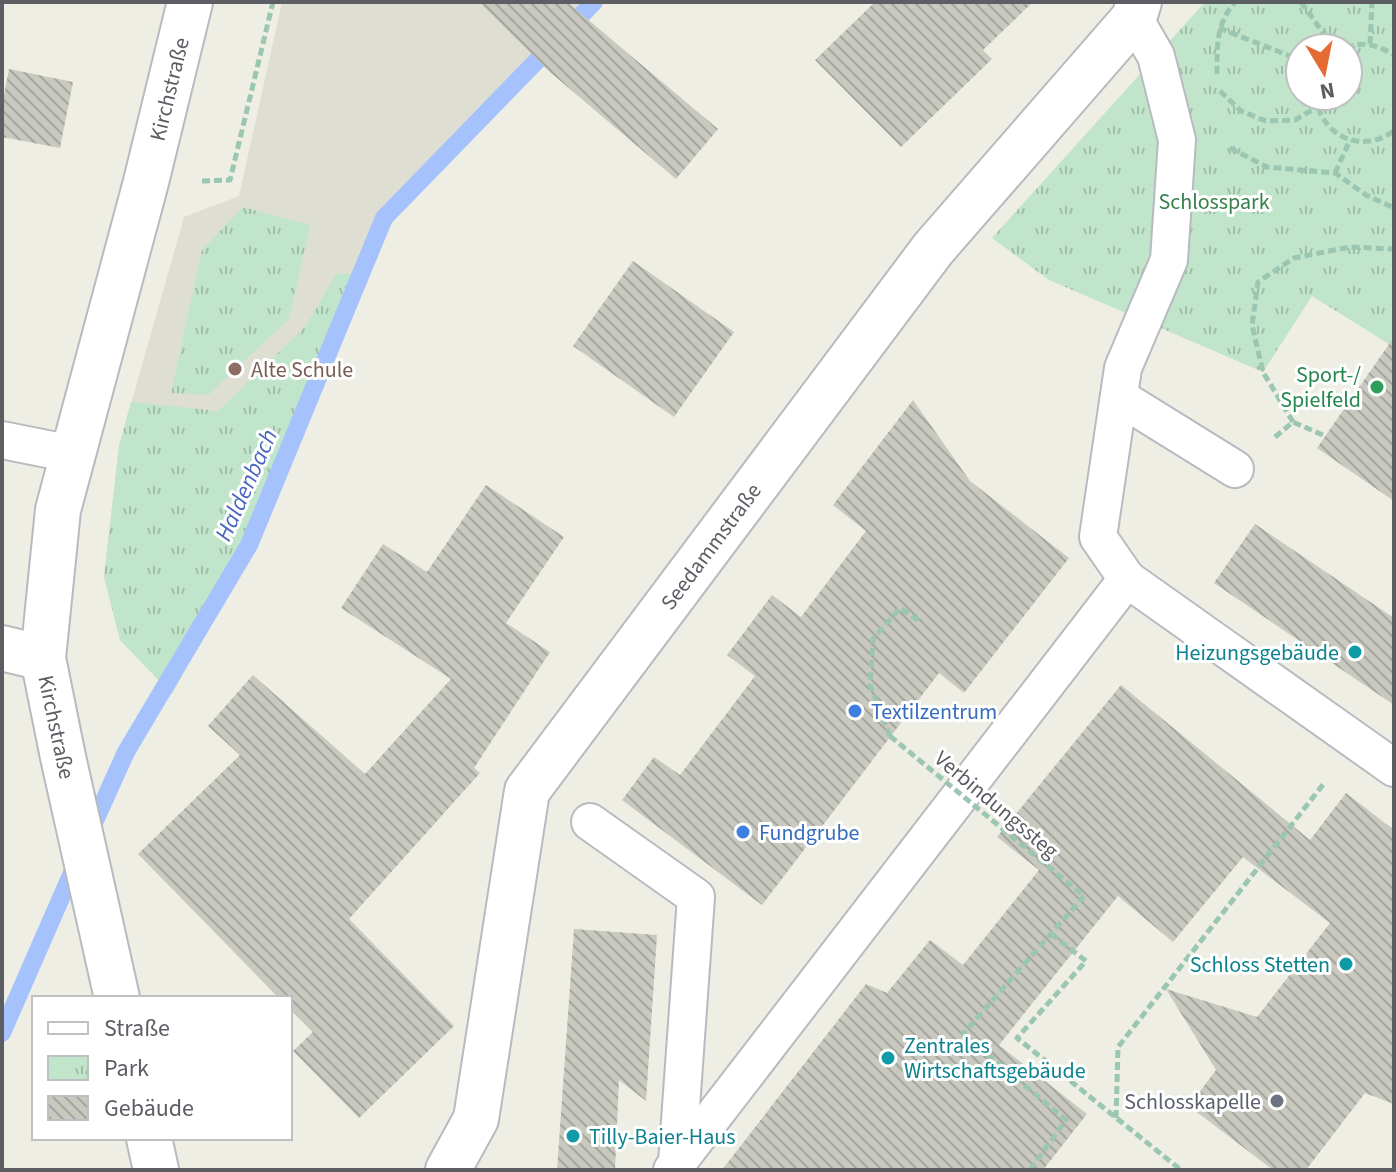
<svg xmlns="http://www.w3.org/2000/svg" width="1396" height="1172" viewBox="0 0 1396 1172" font-family="'Source Sans 3',sans-serif">
  <defs>
    <pattern id="park-tufts" width="24" height="20" patternUnits="userSpaceOnUse" patternTransform="scale(2)"><rect width="24" height="20" fill="#c1e5ca"/><path d="M3 7l-1-3M5 7V3M7 7l1-3M15 17l-1-3M17 17v-4M19 17l1-3" fill="none" stroke="#a0bda8"/></pattern>
    <pattern id="building-back-hatch" width="6" height="6" patternUnits="userSpaceOnUse" patternTransform="scale(2)"><rect width="6" height="6" fill="#c9c9c0"/><path d="M-1 5l2 2M0 0l6 6M5-1l2 2" fill="none" stroke="#a6a6a0"/></pattern>
  </defs>
  <rect width="100%" height="100%" fill="#eeeee4"/>
  <polygon fill="#deded2" points="282,2 590,2 392,222 255,543 172,694 120,640 104,577 119,446 184,217 239,196"/>
  <g fill="url(#park-tufts)" fill-rule="evenodd">
    <path d="M1205,2H1394V343L1392,346L1312,296L1263,372L1049,280L992,238ZM1300,48H1348V96H1300Z"/>
    <polygon points="243,207 310,225 289,319 208,395 171,393 202,250"/>
    <polygon points="370,273 282,479 172,694 120,640 104,577 119,446 131,402 218,411 306,326 336,274"/>
  </g>
  <g fill="none" stroke-linecap="round" stroke-linejoin="round">
    <g stroke="#a6c2fd" stroke-width="18">
      <polyline points="88,836 126,752 249,545 384,218 594,2"/>
      <polyline points="2,1033 78,859"/>
    </g>
  </g>
  <g fill="url(#building-back-hatch)">
    <polygon points="479,2 567,2 718,129 676,179 551,73"/>
    <polygon points="875,2 1033,2 983,50 992,59 901,147 815,60"/>
    <polygon points="9,69 73,82 60,148 2,137 2,105"/>
    <polygon points="633,261 734,332 674,417 573,346"/>
    <polygon points="1394,337 1394,501 1317,448"/>
    <polygon points="913,400 970,481 1069,558 964,693 939,673 762,905 622,800 654,757 680,775 755,676 727,655 772,595 801,617 866,531 833,505"/>
    <polygon points="486,485 564,537 506,623 550,652 474,768 480,773 349,919 454,1026 359,1118 293,1051 313,1032 290,1009 290,998 279,998 138,854 240,755 208,726 253,675 365,774 451,679 341,608 383,544 427,572"/>
    <polygon points="1255,524 1394,618 1394,705 1214,583"/>
    <polygon points="1121,685 1310,840 1346,793 1394,830 1394,1104 1365,1093 1306,1170 1273,1170 1189,1106 1216,1070 1166,989 1257,1017 1330,923 1243,857 1173,942 1118,896 999,1045 1087,1114 1043,1170 722,1170 866,984 887,993 930,940 963,965 1039,870 997,837"/>
    <polygon points="574,929 657,935 646,1101 619,1080 615,1170 557,1170"/>
  </g>
  <g fill="none" stroke-linecap="round" stroke-linejoin="round">
    <defs>
      <g id="lane">
        <polyline points="1119,397 1235,469"/>
        <polyline points="2,440 72,454"/>
        <polyline points="1127,579 1098,537 1123,368 1169,260 1177,140 1156,56 1134,18"/>
        <polyline points="590,822 696,897 677,1163"/>
        <polyline points="672,1170 1127,579 1394,768"/>
      </g>
      <g id="street">
        <polyline points="2,648 43,658"/>
        <path id="s1" d="M117,998L63,757L43,658L58,510L146,182L190,2"/>
        <polyline points="149,1138 156,1170"/>
        <path id="s2" d="M448,1170L476,1119L527,791L933,249L1134,18L1139,2"/>
      </g>
    </defs>
    <use href="#lane" stroke="#b9bac0" stroke-width="40"/>
    <use href="#street" stroke="#b9bac0" stroke-width="48"/>
    <g stroke="#9bc6b1" stroke-width="5" stroke-dasharray="8 4" stroke-linecap="butt">
      <polyline points="1301,2 1334,48"/>
      <polyline points="1219,28 1300,60"/>
      <polyline points="1370,44 1372,2"/>
      <path d="M1346,48C1363,40 1379,46 1394,55"/>
      <path d="M1217,74C1217,46 1216,24 1235,2"/>
      <polyline points="1220,91 1241,111 1266,121 1295,120 1317,107"/>
      <path d="M1316,96C1318,123 1341,145 1370,141C1379,140 1386,136 1394,131"/>
      <polyline points="1230,148 1267,167 1335,173 1366,195 1394,208"/>
      <polyline points="1335,173 1350,140"/>
      <polyline points="202,181 230,180 273,2"/>
      <polyline points="1293,422 1263,372 1252,325 1258,282 1294,258 1350,247 1394,249"/>
      <polyline points="1275,437 1293,422 1325,436"/>
      <polyline points="890,736 870,685 873,639 900,608 919,621"/>
      <polyline points="1051,934 1086,961 1017,1038 1181,1170"/>
      <polyline points="1116,1118 1118,1047 1325,782"/>
      <polyline points="1030,1170 1066,1120 963,1034 1084,896"/>
    </g>
    <use href="#lane" stroke="#fff" stroke-width="36"/>
    <use href="#street" stroke="#fff" stroke-width="44"/>
    <polyline stroke="#9bc6b1" stroke-width="5" stroke-dasharray="8 4" stroke-linecap="butt" points="890,736 1084,896"/>
  </g>
  <circle fill="#8d6e63" stroke="#fff" stroke-width="3" cx="235" cy="369" r="8"/>
  <circle fill="#2e9e5b" stroke="#fff" stroke-width="3" cx="1377" cy="387" r="8"/>
  <g fill="#0f9aa8" stroke="#fff" stroke-width="3">
    <circle cx="1355" cy="652" r="8"/>
    <circle cx="1346" cy="964" r="8"/>
    <circle cx="888" cy="1058" r="8"/>
    <circle cx="573" cy="1136" r="8"/>
  </g>
  <g fill="#3f7fe0" stroke="#fff" stroke-width="3">
    <circle cx="855" cy="711" r="8"/>
    <circle cx="743" cy="832" r="8"/>
  </g>
  <circle fill="#6b7280" stroke="#fff" stroke-width="3" cx="1277" cy="1101" r="8"/>
  <g text-anchor="middle" stroke-width="6" stroke-linejoin="round" paint-order="stroke">
    <g font-size="22" fill="#5c5e64" stroke="#fff">
      <text dy="8" stroke="none"><textPath href="#s1" startOffset="932">Kirchstraße</textPath></text>
      <text dy="8" stroke="none"><textPath href="#s2" startOffset="696">Seedammstraße</textPath></text>
      <text transform="translate(57 727) rotate(78)" y="8">Kirchstraße</text>
      <text transform="translate(997 804) rotate(40)" y="8">Verbindungssteg</text>
    </g>
    <g font-size="22" fill="#36814c" stroke="#fff">
      <text x="1214" y="209">Schlosspark</text>
    </g>
    <g font-size="22" fill="#785e54" stroke="#fff" text-anchor="start">
      <text x="251" y="377">Alte Schule</text>
    </g>
    <g font-size="22" fill="#27864d" stroke="#fff" text-anchor="end">
      <text x="1361" y="382">Sport-/<tspan x="1361" dy="25">Spielfeld</tspan></text>
    </g>
    <g font-size="22" fill="#0d838f" stroke="#fff" text-anchor="end">
      <text x="1339" y="660">Heizungsgebäude</text>
      <text x="1330" y="972">Schloss Stetten</text>
      <text x="904" y="1053" text-anchor="start">Zentrales<tspan x="904" dy="25">Wirtschaftsgebäude</tspan></text>
      <text x="589" y="1144" text-anchor="start">Tilly-Baier-Haus</text>
    </g>
    <g font-size="22" fill="#366cbe" stroke="#fff" text-anchor="start">
      <text x="871" y="719">Textilzentrum</text>
      <text x="759" y="840">Fundgrube</text>
    </g>
    <g font-size="22" fill="#5b616d" stroke="#fff" text-anchor="end">
      <text x="1261" y="1109">Schlosskapelle</text>
    </g>
    <g font-size="24" font-style="italic" fill="#4866c0" stroke="#fff">
      <text transform="translate(246 485) rotate(-66)" y="8">Haldenbach</text>
    </g>
  </g>
  <rect width="1396" height="1172" fill="none" stroke="#5c5e64" stroke-width="8"/>
  <rect x="32" y="996" width="260" height="144" fill="#ffffff" stroke="#bebfc1" stroke-width="2"/>
  <rect x="48" y="1022" width="40" height="12" fill="#ffffff" stroke="#bebfc1" stroke-width="2"/>
  <text x="104" y="1036" font-size="24" fill="#5c5e64">Straße</text>
  <rect x="48" y="1056" width="40" height="24" fill="url(#park-tufts)" stroke="#bebfc1" stroke-width="2"/>
  <text x="104" y="1076" font-size="24" fill="#5c5e64">Park</text>
  <rect x="48" y="1096" width="40" height="24" fill="url(#building-back-hatch)" stroke="#bebfc1" stroke-width="2"/>
  <text x="104" y="1116" font-size="24" fill="#5c5e64">Gebäude</text>
  <g transform="translate(1324 72) rotate(170)"><circle r="38" fill="#ffffff" stroke="#bebfc1" stroke-width="2"/>
  <path d="M0-6L14 30L0 20L-14 30Z" fill="#e46b34"/>
  <text y="-12" font-size="22" font-weight="bold" text-anchor="middle" fill="#5c5e64">N</text>
  </g>
</svg>
